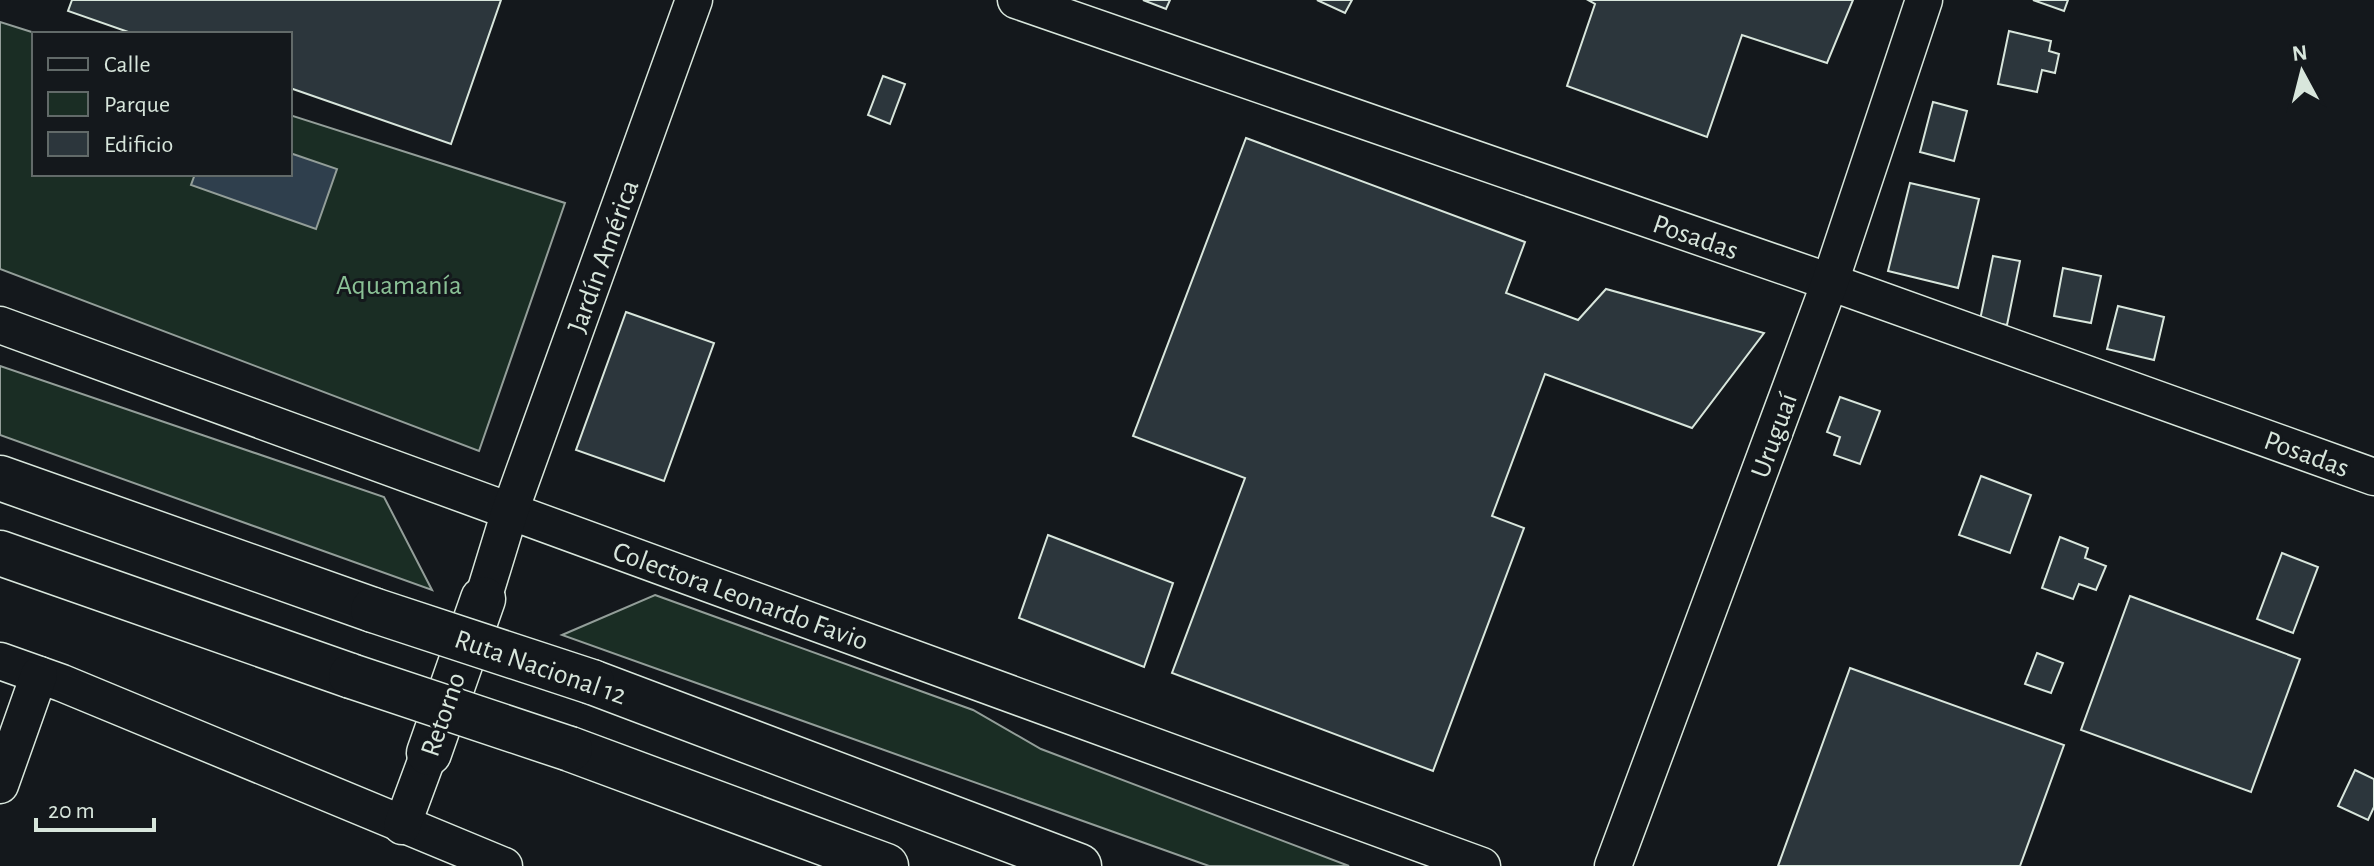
<svg xmlns="http://www.w3.org/2000/svg" width="2374" height="866" viewBox="0 0 2374 866" font-family="'Alegreya Sans',sans-serif">
  <rect width="100%" height="100%" fill="#14181c"/>
  <g fill="#1a2d24" stroke="#939e99" stroke-width="2">
    <polygon points="0,22 38,34 34,34 34,174 290,174 290,115 565,203 479,451 0,269"/>
    <polygon points="0,366 384,497 432,590 0,435"/>
    <polygon points="655,595 973,710 1041,749 1349,866 1209,866 562,635"/>
  </g>
  <polygon fill="#2f3f4d" stroke="#939e99" stroke-width="2" points="290,153 337,169 316,229 191,185 195,174 290,174"/>
  <g fill="#2c363c" stroke="#d8e6dc" stroke-width="2">
    <polygon points="72,0 501,0 451,144 290,88 290,34 134,34 68,11"/>
    <polygon points="1143,0 1170,0 1166,9"/>
    <polygon points="1317,0 1352,0 1345,13"/>
    <polygon points="1588,0 1853,0 1827,63 1742,35 1707,137 1567,86 1595,4"/>
    <polygon points="2033,0 2068,0 2064,11"/>
    <polygon points="2009,31 2051,41 2049,51 2059,54 2055,73 2042,70 2037,92 1998,84"/>
    <polygon points="883,76 905,84 890,124 868,115"/>
    <polygon points="1933,102 1967,111 1954,161 1920,152"/>
    <polygon points="1246,138 1525,242 1506,293 1578,320 1606,289 1764,333 1692,428 1545,374 1492,516 1524,528 1433,771 1172,673 1245,478 1133,436"/>
    <polygon points="1910,183 1979,199 1958,288 1888,271"/>
    <polygon points="1993,256 2020,261 2007,325 1980,320"/>
    <polygon points="2063,268 2101,276 2091,323 2054,316"/>
    <polygon points="2118,306 2164,317 2154,360 2107,349"/>
    <polygon points="626,312 714,343 664,481 576,450"/>
    <polygon points="1840,397 1880,411 1860,464 1834,455 1840,437 1827,432"/>
    <polygon points="1981,476 2031,495 2010,553 1959,535"/>
    <polygon points="1048,535 1173,583 1144,667 1019,618"/>
    <polygon points="2060,537 2088,548 2085,558 2106,566 2096,590 2079,584 2073,599 2042,588"/>
    <polygon points="2282,553 2318,567 2293,633 2257,619"/>
    <polygon points="2130,596 2300,659 2251,792 2081,730"/>
    <polygon points="2037,653 2063,663 2051,693 2025,684"/>
    <polygon points="1850,668 2064,745 2020,866 1778,866"/>
    <polygon points="2355,770 2374,779 2374,807 2368,820 2338,806"/>
  </g>
  <g fill="none" stroke-linecap="round" stroke-linejoin="round">
    <defs>
      <g id="minor">
        <polyline points="1016,0 1830,282 2374,477"/>
        <polyline points="0,325 1482,866"/>
        <polyline points="483,599 510,511 694,0"/>
        <polyline points="0,661 62,683 504,866"/>
        <polyline points="0,785 39,675"/>
        <polyline points="402,826 429,753"/>
        <polyline points="1613,866 1830,282 1924,0"/>
      </g>
      <polyline id="tertiary" points="429,753 483,599"/>
      <g id="trunk">
        <polyline points="0,478 373,610"/>
        <polyline points="0,553 351,676"/>
        <polyline points="592,682 1079,866"/>
        <polyline points="570,749 886,866"/>
      </g>
    </defs>
    <use href="#minor" stroke="#d8e6dc" stroke-width="39"/>
    <use href="#tertiary" stroke="#d8e6dc" stroke-width="47"/>
    <use href="#trunk" stroke="#d8e6dc" stroke-width="47"/>
    <use href="#minor" stroke="#14181c" stroke-width="36"/>
    <use href="#tertiary" stroke="#14181c" stroke-width="44"/>
    <use href="#trunk" stroke="#14181c" stroke-width="44"/>
    <defs>
      <g id="trunk-bridge">
        <polyline points="373,610 592,682"/>
        <polyline points="351,676 570,749"/>
      </g>
    </defs>
    <use href="#trunk-bridge" stroke="#d8e6dc" stroke-width="47" stroke-linecap="butt"/>
    <use href="#trunk-bridge" stroke="#14181c" stroke-width="44"/>
  </g>
  <g text-anchor="middle" stroke-width="6" stroke-linejoin="round" paint-order="stroke">
    <g font-size="28" fill="#d8e6dc" stroke="#14181c">
      <text transform="translate(1696 236) rotate(19)" y="10">Posadas</text>
      <text transform="translate(602 256) rotate(-70)" y="10">Jardín América</text>
      <text transform="translate(1773 435) rotate(-70)" y="10">Uruguaí</text>
      <text transform="translate(2307 453) rotate(20)" y="10">Posadas</text>
      <text transform="translate(741 595) rotate(20)" y="10">Colectora Leonardo Favio</text>
      <text transform="translate(541 666) rotate(19)" y="10">Ruta Nacional 12</text>
      <text transform="translate(442 714) rotate(-71)" y="10">Retorno</text>
    </g>
    <g font-size="28" fill="#8ac095" stroke="#14181c">
      <text x="399" y="294">Aquamanía</text>
    </g>
  </g>
  <rect x="32" y="32" width="260" height="144" fill="#14181c" stroke="#626a69" stroke-width="2"/>
  <rect x="48" y="58" width="40" height="12" fill="#14181c" stroke="#626a69" stroke-width="2"/>
  <text x="104" y="72" font-size="24" fill="#d8e6dc">Calle</text>
  <rect x="48" y="92" width="40" height="24" fill="#1a2d24" stroke="#626a69" stroke-width="2"/>
  <text x="104" y="112" font-size="24" fill="#d8e6dc">Parque</text>
  <rect x="48" y="132" width="40" height="24" fill="#2c363c" stroke="#626a69" stroke-width="2"/>
  <text x="104" y="152" font-size="24" fill="#d8e6dc">Edificio</text>
  <g transform="translate(2302 72) rotate(353)" stroke="#14181c" stroke-width="6" paint-order="stroke">
  <path d="M0-6L14 30L0 20L-14 30Z" fill="#d8e6dc"/>
  <text y="-12" font-size="22" font-weight="bold" text-anchor="middle" fill="#d8e6dc">N</text>
  </g>
  <path d="M36 818v12h118v-12" fill="none" stroke="#d8e6dc" stroke-width="4"/>
  <text x="48" y="818" font-size="24" fill="#d8e6dc" stroke="#14181c" stroke-width="6" paint-order="stroke">20 m</text>
</svg>
